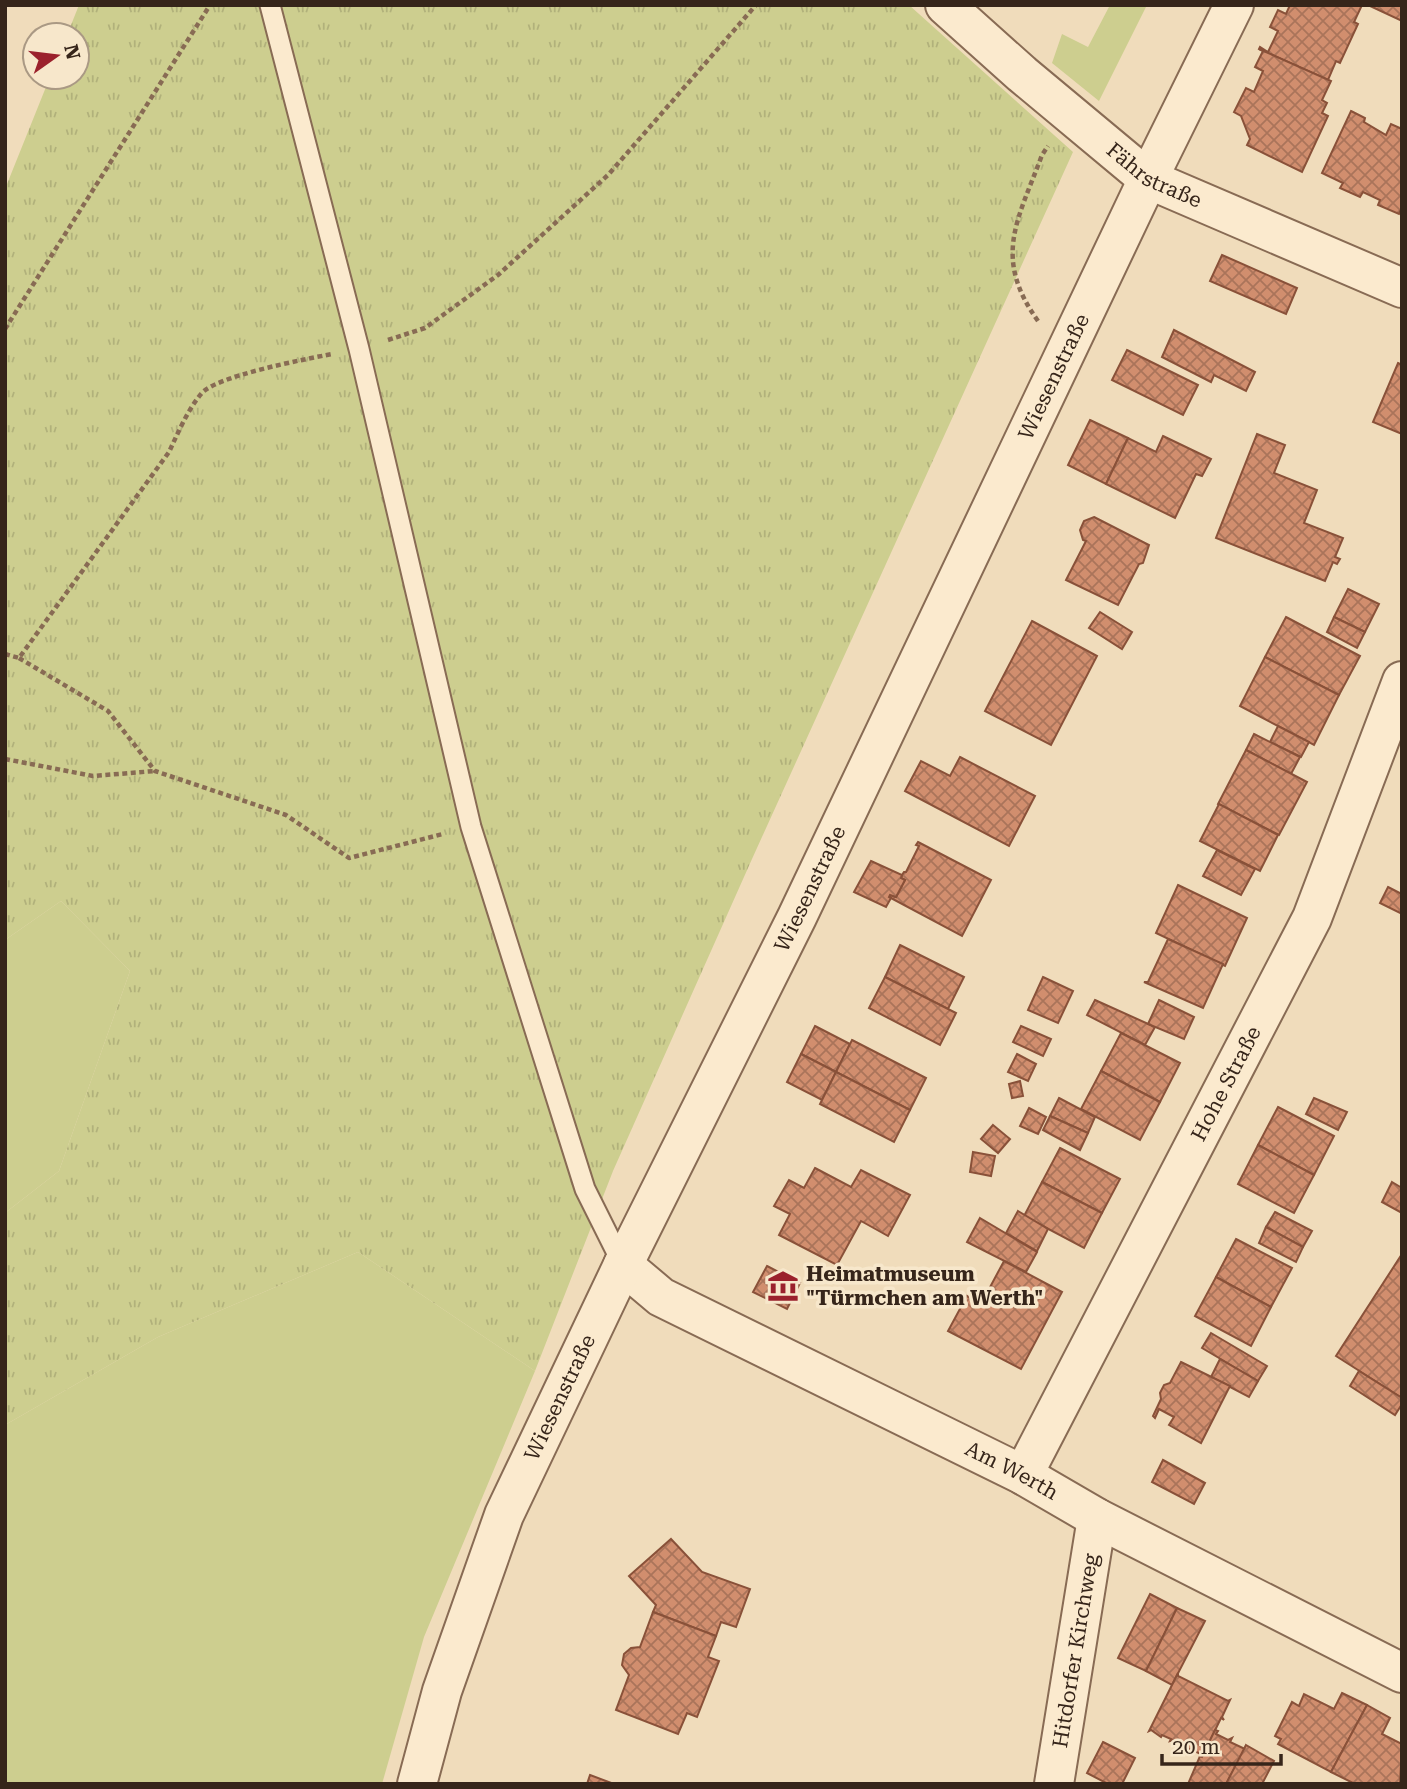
<svg xmlns="http://www.w3.org/2000/svg" width="1407" height="1789" viewBox="0 0 1407 1789" font-family="'Roboto Serif',serif">
  <defs>
    <pattern id="park-tufts" width="24" height="20" patternUnits="userSpaceOnUse" patternTransform="scale(1.75)"><rect width="24" height="20" fill="#cdce8f"/><path d="M3 7l-1-3M5 7V3M7 7l1-3M15 17l-1-3M17 17v-4M19 17l1-3" fill="none" stroke="#b1b17b"/></pattern>
    <pattern id="building-cross-hatch" width="8" height="8" patternUnits="userSpaceOnUse" patternTransform="scale(1.75)"><rect width="8" height="8" fill="#d18e6e"/><path d="M0 0l8 8M0 8l8-8" fill="none" stroke="#aa745a"/></pattern>
  </defs>
  <rect width="100%" height="100%" fill="#f0dcbb"/>
  <g fill="#cdce8f">
    <polygon points="1110,5 1147,5 1099,101 1052,63 1062,34 1088,47"/>
    <polygon points="61,901 130,971 59,1171 5,1213 5,940"/>
    <polygon points="358,1252 535,1371 424,1637 382,1784 5,1784 5,1425 158,1337"/>
  </g>
  <polygon fill="url(#park-tufts)" points="79,5 909,5 1073,152 752,859 613,1171 535,1371 358,1252 158,1337 5,1425 5,1213 59,1171 130,971 61,901 5,940 5,189 50,77 77,77 77,35 67,35"/>
  <g fill="url(#building-cross-hatch)" stroke="#895139" stroke-width="2">
    <polygon points="1290,5 1362,5 1354,22 1358,24 1340,63 1336,61 1328,80 1259,49 1260,47 1268,52 1278,31 1270,27 1278,10 1286,14"/>
    <polygon points="1368,5 1402,5 1402,21"/>
    <polygon points="1259,49 1331,81 1322,100 1327,103 1322,113 1328,116 1302,172 1247,145 1250,139 1241,116 1234,112 1246,88 1254,92 1263,71 1255,67 1263,51"/>
    <polygon points="1351,111 1365,118 1364,122 1386,135 1391,124 1402,129 1402,207 1399,214 1378,205 1380,200 1363,192 1360,197 1340,188 1343,183 1322,173"/>
    <polygon points="1222,255 1297,288 1286,314 1210,281"/>
    <polygon points="1174,330 1255,372 1246,391 1214,375 1211,382 1162,357"/>
    <polygon points="1127,350 1198,385 1183,415 1112,380"/>
    <polygon points="1398,363 1402,365 1402,434 1373,422"/>
    <polygon points="1090,420 1128,438 1106,484 1068,465"/>
    <polygon points="1257,434 1285,445 1274,473 1317,490 1304,523 1343,538 1335,557 1340,559 1337,564 1333,562 1325,581 1216,538"/>
    <polygon points="1163,436 1211,459 1202,476 1196,474 1175,518 1106,484 1128,438 1156,452"/>
    <polygon points="1094,517 1149,545 1143,563 1139,564 1118,605 1066,580 1086,541 1083,540 1080,530 1084,521"/>
    <polygon points="1348,589 1379,604 1365,632 1334,617"/>
    <polygon points="1100,612 1132,632 1122,649 1089,628"/>
    <polygon points="1286,617 1360,656 1339,695 1265,657"/>
    <polygon points="1334,617 1365,632 1357,648 1327,632"/>
    <polygon points="1032,621 1097,656 1051,745 985,711"/>
    <polygon points="1265,657 1339,695 1314,745 1240,706"/>
    <polygon points="1278,726 1309,742 1301,757 1270,742"/>
    <polygon points="1254,734 1300,757 1291,774 1246,750"/>
    <polygon points="1246,750 1307,782 1279,835 1218,804"/>
    <polygon points="960,757 1035,796 1009,846 905,791 921,761 950,776"/>
    <polygon points="1219,804 1278,835 1260,871 1200,841"/>
    <polygon points="918,842 991,880 962,936 889,897 890,895 896,897 905,880 901,878 902,875 904,872 906,872 919,846 916,845"/>
    <polygon points="1217,850 1255,869 1241,895 1203,876"/>
    <polygon points="871,861 902,875 901,878 905,880 896,897 890,895 889,897 891,898 886,907 854,892"/>
    <polygon points="1178,885 1247,918 1225,966 1156,933"/>
    <polygon points="1388,887 1402,894 1402,914 1380,903"/>
    <polygon points="1168,939 1223,964 1203,1008 1144,982 1148,982"/>
    <polygon points="900,945 964,977 948,1009 885,977"/>
    <polygon points="885,977 956,1013 940,1045 869,1008"/>
    <polygon points="1043,977 1073,991 1058,1023 1028,1010"/>
    <polygon points="1095,1000 1155,1027 1145,1045 1087,1015"/>
    <polygon points="1159,1000 1194,1017 1184,1039 1148,1024"/>
    <polygon points="815,1026 850,1044 836,1072 801,1054"/>
    <polygon points="1021,1026 1051,1039 1043,1056 1013,1042"/>
    <polygon points="1121,1033 1180,1063 1160,1102 1101,1071"/>
    <polygon points="852,1040 926,1078 910,1110 836,1072"/>
    <polygon points="801,1054 836,1072 822,1100 787,1082"/>
    <polygon points="1017,1054 1036,1064 1028,1081 1008,1072"/>
    <polygon points="1101,1071 1160,1102 1140,1140 1081,1109"/>
    <polygon points="836,1072 910,1110 894,1142 820,1104"/>
    <polygon points="1020,1081 1023,1096 1012,1098 1009,1084"/>
    <polygon points="1059,1098 1095,1117 1088,1133 1050,1116"/>
    <polygon points="1314,1098 1347,1112 1338,1130 1306,1114"/>
    <polygon points="1278,1107 1334,1136 1314,1175 1258,1145"/>
    <polygon points="1029,1108 1046,1117 1038,1134 1020,1126"/>
    <polygon points="1050,1116 1088,1133 1080,1150 1043,1130"/>
    <polygon points="993,1125 1010,1139 998,1153 981,1139"/>
    <polygon points="1258,1145 1314,1175 1294,1213 1238,1184"/>
    <polygon points="1060,1148 1120,1179 1102,1213 1042,1182"/>
    <polygon points="973,1152 995,1156 991,1176 970,1172"/>
    <polygon points="815,1168 851,1187 861,1170 910,1195 888,1236 861,1221 837,1265 779,1235 790,1214 774,1206 789,1180 804,1188"/>
    <polygon points="1042,1182 1102,1213 1084,1248 1024,1216"/>
    <polygon points="1392,1182 1402,1188 1402,1213 1382,1202"/>
    <polygon points="1018,1211 1048,1229 1037,1251 1006,1233"/>
    <polygon points="1275,1212 1312,1231 1303,1247 1266,1227"/>
    <polygon points="980,1218 1037,1252 1026,1272 967,1242"/>
    <polygon points="1266,1227 1303,1247 1296,1262 1259,1243"/>
    <polygon points="1236,1239 1292,1268 1271,1307 1216,1277"/>
    <polygon points="1402,1254 1402,1398 1336,1356"/>
    <polygon points="1004,1261 1062,1292 1021,1369 948,1331 967,1296 981,1304"/>
    <polygon points="767,1266 800,1283 787,1309 753,1292"/>
    <polygon points="1216,1277 1271,1307 1251,1346 1195,1316"/>
    <polygon points="1211,1333 1267,1366 1258,1381 1202,1348"/>
    <polygon points="1220,1359 1258,1381 1249,1397 1211,1377"/>
    <polygon points="1181,1362 1230,1386 1201,1443 1169,1425 1174,1417 1159,1409 1155,1418 1153,1416 1161,1399 1160,1393 1164,1385 1170,1383"/>
    <polygon points="1359,1371 1402,1398 1402,1404 1395,1415 1350,1386"/>
    <polygon points="1163,1460 1205,1483 1194,1504 1152,1482"/>
    <polygon points="671,1539 702,1572 750,1589 736,1627 721,1622 716,1636 653,1612 656,1605 629,1576"/>
    <polygon points="1150,1594 1177,1608 1146,1671 1118,1658"/>
    <polygon points="1177,1608 1205,1621 1172,1685 1146,1671"/>
    <polygon points="653,1612 716,1636 708,1657 719,1661 697,1717 687,1713 678,1734 616,1710 629,1675 622,1665 624,1654 631,1648 640,1647"/>
    <polygon points="1178,1673 1178,1676 1228,1701 1230,1700 1222,1717 1224,1720 1221,1718 1202,1757 1201,1754 1183,1746 1181,1747 1182,1745 1173,1740 1170,1741 1171,1739 1162,1735 1161,1737 1151,1730 1149,1731"/>
    <polygon points="1342,1693 1367,1705 1331,1772 1278,1744 1281,1739 1275,1736 1292,1702 1299,1706 1304,1694 1334,1709"/>
    <polygon points="1367,1705 1390,1718 1382,1734 1402,1744 1400,1784 1355,1784 1331,1772"/>
    <polygon points="1215,1730 1218,1731 1216,1734 1228,1740 1232,1738 1230,1742 1245,1749 1226,1784 1188,1784 1200,1756 1202,1757"/>
    <polygon points="1103,1742 1135,1758 1122,1784 1108,1784 1087,1773"/>
    <polygon points="1246,1745 1274,1761 1262,1784 1226,1784"/>
    <polygon points="590,1775 614,1784 587,1784"/>
  </g>
  <g fill="none" stroke-linecap="round" stroke-linejoin="round">
    <defs>
      <polyline id="service" points="270,5 359,349 471,827 585,1189 623,1265"/>
      <g id="minor">
        <path id="s1" d="M945,5L1022,74L1148,179L1402,288"/>
        <path id="s2" d="M623,1265L661,1297L1023,1475L1097,1518L1402,1673"/>
        <path id="s3" d="M1023,1475L1312,918L1402,681"/>
        <path id="s4" d="M417,1784L442,1691L504,1515L623,1265L797,917L1148,179L1234,5"/>
        <path id="s5" d="M1054,1784L1097,1518"/>
      </g>
    </defs>
    <use href="#service" stroke="#886b54" stroke-width="23"/>
    <use href="#minor" stroke="#886b54" stroke-width="42"/>
    <g stroke="#886b54" stroke-width="4.5" stroke-dasharray="5 3.5" stroke-linecap="butt">
      <path d="M1038,321C992,257 1018,220 1042,155L1048,146"/>
      <polyline points="5,329 210,5"/>
      <polyline points="388,340 425,328 498,275 608,175 756,5"/>
      <path d="M5,654L19,658L169,452C178,433 187,411 201,394C215,376 306,359 332,354"/>
      <polyline points="19,658 108,711 155,771 286,815 349,858 443,834"/>
      <polyline points="5,759 93,776 155,771"/>
    </g>
    <use href="#service" stroke="#fbeace" stroke-width="19"/>
    <use href="#minor" stroke="#fbeace" stroke-width="38"/>
  </g>
  <defs>
    <symbol id="museum-bare" viewBox="-9 -9 18 18"><path d="M0-6L6-3V-2H-6V-3ZM-5-1h2V3h-2ZM-1-1h2V3h-2ZM3-1h2V3H3ZM-6 4H6V6H-6Z" fill="#9b212c" stroke="#f7e7cb" stroke-width="2.5" paint-order="stroke"/></symbol>
  </defs>
  <g fill-rule="evenodd">
    <use href="#museum-bare" x="761" y="1264" width="44" height="44"/>
  </g>
  <g text-anchor="middle" stroke-width="7" stroke-linejoin="round" paint-order="stroke">
    <g font-size="21" fill="#36251a" stroke="#f7e7cb">
      <text dy="7" stroke="none"><textPath href="#s1" startOffset="271">Fährstraße</textPath></text>
      <text dy="7" stroke="none"><textPath href="#s4" startOffset="1547">Wiesenstraße</textPath></text>
      <text dy="7" stroke="none"><textPath href="#s4" startOffset="980">Wiesenstraße</textPath></text>
      <text dy="7" stroke="none"><textPath href="#s3" startOffset="441">Hohe Straße</textPath></text>
      <text dy="7" stroke="none"><textPath href="#s4" startOffset="413">Wiesenstraße</textPath></text>
      <text dy="7" stroke="none"><textPath href="#s2" startOffset="441">Am Werth</textPath></text>
      <text dy="7" stroke="none"><textPath href="#s5" startOffset="135">Hitdorfer Kirchweg</textPath></text>
    </g>
    <g font-size="21" font-weight="bold" fill="#36251a" stroke="#f7e7cb" text-anchor="start">
      <text x="806" y="1281">Heimatmuseum<tspan x="806" dy="24">"Türmchen am Werth"</tspan></text>
    </g>
  </g>
  <rect width="1407" height="1789" fill="none" stroke="#36251a" stroke-width="14"/>
  <g transform="translate(56 56) rotate(76)"><circle r="33" fill="#f7e7cb" stroke="#aa9984" stroke-width="2"/>
  <path d="M0-5L12 26L0 18L-12 26Z" fill="#9b212c"/>
  <text y="-10" font-size="19" font-weight="bold" text-anchor="middle" fill="#36251a">N</text>
  </g>
  <path d="M1162 1754v10h119v-10" fill="none" stroke="#36251a" stroke-width="3.5"/>
  <text x="1172" y="1754" font-size="21" fill="#36251a" stroke="#f7e7cb" stroke-width="5" paint-order="stroke">20 m</text>
</svg>
